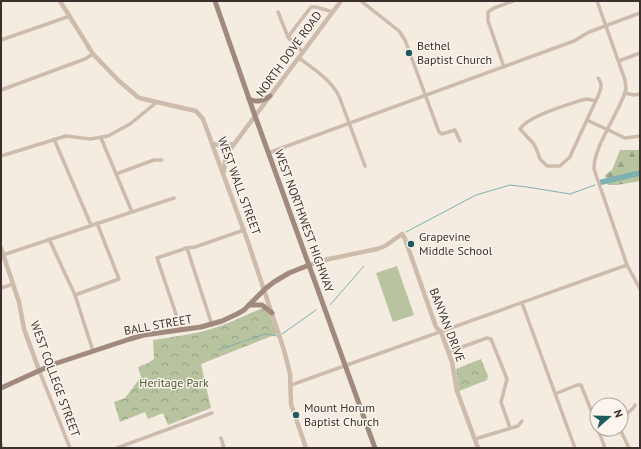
<svg xmlns="http://www.w3.org/2000/svg" width="641" height="449" viewBox="0 0 641 449" font-family="'PT Sans',sans-serif">
  <defs>
    <pattern id="forest-firs" width="22" height="20" patternUnits="userSpaceOnUse"><rect width="22" height="20" fill="#b8c4a0"/><path d="M5 1l3.5 6h-7zM16 11l3.5 6h-7z" fill="#97a083"/></pattern>
    <pattern id="park-crowns" width="20" height="18" patternUnits="userSpaceOnUse"><rect width="20" height="18" fill="#b8c4a0"/><path d="M2 6a3 3 0 1 1 6 0M12 15a3 3 0 1 1 6 0" fill="none" stroke="#97a083"/></pattern>
  </defs>
  <rect width="100%" height="100%" fill="#f4ebe1"/>
  <polygon fill="url(#forest-firs)" points="620,150 640,150 640,181 617,185 608,185 605,175 612,170"/>
  <g fill="url(#park-crowns)">
    <path d="M263,308L268,310L277,334L201,364L211,408L168,425L163,413L148,419L145,412L120,422L114,402L125,398L141,377L138,367L148,363L154,359L153,340C171,337 190,335 208,330C227,325 245,315 263,308Z"/>
    <polygon points="481,359 488,376 487,380 459,391 456,369"/>
  </g>
  <polygon fill="#b8c4a0" points="397,266 414,315 393,322 376,273"/>
  <g fill="none" stroke-linecap="round" stroke-linejoin="round">
    <g stroke="#7fb0b2" stroke-width="1">
      <polyline points="406,232 476,195 510,185 527,187 570,194 595,185"/>
      <polyline points="330,305 364,266"/>
      <polyline points="282,334 316,310"/>
      <polyline points="218,350 265,334 277,336"/>
    </g>
    <polyline stroke="#7fb0b2" stroke-width="5.5" points="602,182 640,173"/>
    <g stroke="#cdbbac" stroke-width="3.5">
      <polyline points="361,1 399,31 405,40 439,132 442,134 455,130 460,141"/>
      <path d="M597,1L625,80L626,89C620,112 593,147 594,169L627,265L640,289"/>
      <polyline points="278,12 288,37"/>
      <polyline points="1,40 70,16"/>
      <polyline points="303,52 294,44 288,37 311,7 316,7 333,12"/>
      <path d="M299,58C314,69 330,79 339,96L365,166"/>
      <polyline points="619,61 640,53"/>
      <polyline points="504,67 488,21 488,12 494,8 513,1"/>
      <polyline points="1,90 85,59 93,54"/>
      <polyline points="625,93 634,95 640,94"/>
      <path d="M596,101L587,99L582,100C567,105 528,116 520,129L533,143L536,148L540,159L547,166H560L570,157L573,150L598,96C601,89 603,84 598,78"/>
      <polyline points="587,120 625,138 640,136"/>
      <polyline points="101,138 132,212"/>
      <polyline points="54,139 91,225"/>
      <polyline points="268,153 574,41 589,32 640,13"/>
      <polyline points="1,156 66,136 90,139 108,136 130,124 157,102"/>
      <polyline points="116,174 154,160 162,160"/>
      <polyline points="49,239 75,295 93,351"/>
      <polyline points="187,248 212,325"/>
      <polyline points="3,255 174,198"/>
      <polyline points="1,288 13,284"/>
      <polyline points="75,295 119,279 97,223"/>
      <polyline points="522,303 575,448"/>
      <polyline points="181,329 157,258 187,248 195,247 244,230"/>
      <polyline points="448,352 487,338 491,339 507,379 501,402 510,428"/>
      <polyline points="39,370 70,448"/>
      <polyline points="291,385 627,265"/>
      <polyline points="555,394 577,385 581,385 597,425"/>
      <path d="M621,419C625,413 633,411 635,405"/>
      <polyline points="598,429 605,448"/>
      <polyline points="620,429 629,448"/>
      <polyline points="221,438 224,448"/>
      <polyline points="475,439 518,426 522,421"/>
      <polyline points="1,444 2,448"/>
      <polyline points="117,448 212,413"/>
    </g>
    <g stroke="#cdbbac" stroke-width="4.5">
      <polyline points="60,1 93,54 119,81 139,98 196,111 203,119 248,242 284,350 290,374 291,404 306,448"/>
      <polyline points="214,144 224,146 234,144"/>
      <polyline points="224,171 225,161 229,151 341,1"/>
      <polyline points="1,248 19,302 24,329 39,370"/>
      <polyline points="309,265 329,259 377,249 385,246 402,234 405,239 436,327 441,332 452,362 457,391 478,448"/>
    </g>
    <g stroke="#a18a7d" stroke-width="5">
      <polyline points="215,1 254,113 375,448"/>
      <path d="M249,99C257,103 263,101 270,96"/>
      <polyline points="249,305 262,305 272,313"/>
      <polyline points="1,388 54,364 130,339 144,335 201,327 222,321 237,314 244,310 265,289 274,282 289,273 309,265"/>
    </g>
  </g>
  <g fill="#1f5a5e" stroke="#fbf5ee" stroke-width="1.5">
    <circle cx="409" cy="53" r="4"/>
    <circle cx="411" cy="244" r="4"/>
    <circle cx="296" cy="415" r="4"/>
  </g>
  <g text-anchor="middle" stroke-width="3" stroke-linejoin="round" paint-order="stroke">
    <g font-size="12" fill="#3b302b" stroke="#fbf5ee" text-anchor="start">
      <text x="417" y="50">Bethel<tspan x="417" dy="14">Baptist Church</tspan></text>
      <text x="419" y="241">Grapevine<tspan x="419" dy="14">Middle School</tspan></text>
      <text x="304" y="412">Mount Horum<tspan x="304" dy="14">Baptist Church</tspan></text>
    </g>
    <g font-size="12" fill="#3b302b" stroke="#fbf5ee">
      <text transform="translate(289 54) rotate(-54)" y="4">NORTH DOVE ROAD</text>
      <text transform="translate(239 186) rotate(70)" y="4">WEST WALL STREET</text>
      <text transform="translate(304 221) rotate(70)" y="4">WEST NORTHWEST HIGHWAY</text>
      <text transform="translate(158 325) rotate(-10)" y="4">BALL STREET</text>
      <text transform="translate(447 325) rotate(69)" y="4">BANYAN DRIVE</text>
      <text transform="translate(55 379) rotate(70)" y="4">WEST COLLEGE STREET</text>
    </g>
    <g font-size="12" fill="#4a5a2e" stroke="#fbf5ee">
      <text x="174" y="387">Heritage Park</text>
    </g>
  </g>
  <rect width="641" height="449" fill="none" stroke="#3b302b" stroke-width="4"/>
  <g transform="translate(609 417) rotate(70)"><circle r="19" fill="#fbf5ee" stroke="#aea6a0"/>
  <path d="M0-3L7 15L0 10L-7 15Z" fill="#1f5a5e"/>
  <text y="-6" font-size="11" font-weight="bold" text-anchor="middle" fill="#3b302b">N</text>
  </g>
</svg>
